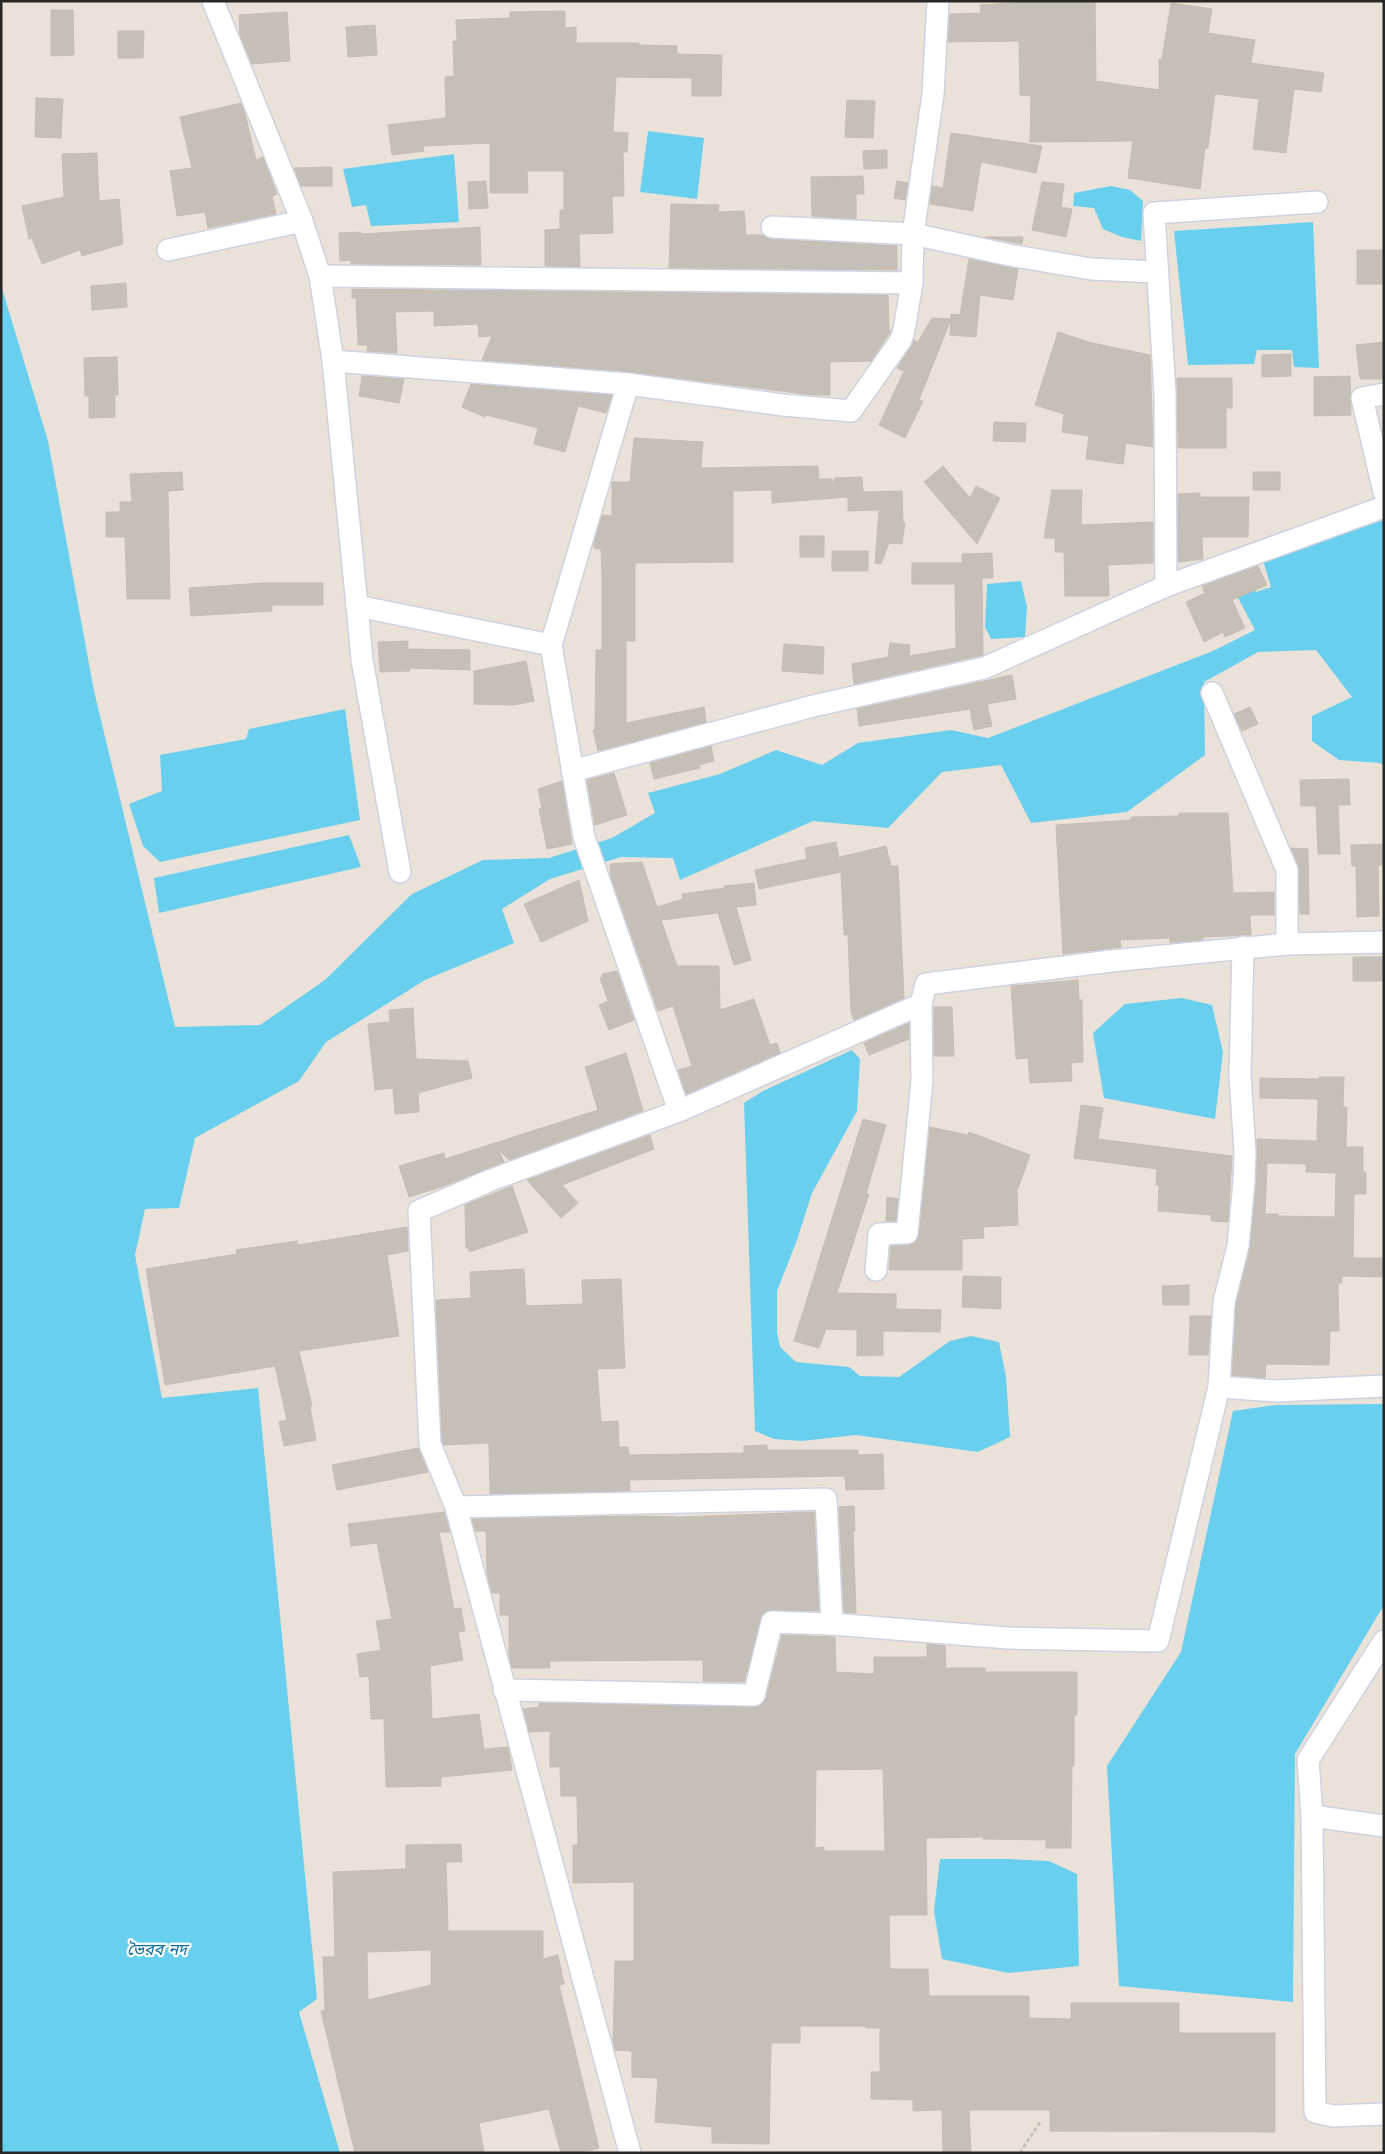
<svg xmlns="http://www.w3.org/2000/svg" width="1385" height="2154" viewBox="0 0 1385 2154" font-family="'Work Sans','Noto Sans Bengali',sans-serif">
  <rect width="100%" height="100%" fill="#eae2d8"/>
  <g fill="#69cfee">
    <polygon points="648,131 704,138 697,199 640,192"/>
    <polygon points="454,154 459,222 371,226 366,205 352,207 343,169"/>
    <polygon points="1111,186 1130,190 1143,201 1141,241 1122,237 1103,229 1094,208 1073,206 1074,193"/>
    <polygon points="1313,222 1319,368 1294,367 1292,350 1257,350 1254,364 1188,365 1174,231"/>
    <polygon points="1,285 48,441 94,691 175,1027 260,1025 325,980 412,894 483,860 549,858 612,838 655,813 648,793 720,774 776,750 822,765 858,743 951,730 988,738 1213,651 1255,630 1235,592 1254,586 1256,592 1271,587 1263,560 1384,520 1384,766 1380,763 1339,760 1312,741 1312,716 1352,697 1316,650 1258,652 1204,682 1205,755 1127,812 1031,823 1001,765 942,772 888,828 813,821 680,880 673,858 621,857 550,879 502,909 514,943 425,980 326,1042 299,1081 195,1138 179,1208 145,1209 135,1255 162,1398 258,1388 317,1999 299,2012 340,2153 1,2153"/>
    <polygon points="1021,581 1027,607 1025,637 991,639 985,627 987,584"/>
    <polygon points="345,709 360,820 160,862 143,846 129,804 162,791 160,755 246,739 249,729"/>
    <polygon points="349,835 361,867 159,913 154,878"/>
    <polygon points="1182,998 1212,1005 1223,1052 1215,1119 1104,1098 1093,1033 1125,1004"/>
    <polygon points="852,1050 860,1059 857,1111 812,1193 797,1240 777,1291 777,1332 780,1347 796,1362 849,1367 860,1376 899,1377 950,1341 971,1336 999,1342 1006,1377 1010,1437 978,1452 856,1435 802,1441 774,1439 755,1431 744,1103 763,1091"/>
    <polygon points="1384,1404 1384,1605 1295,1754 1293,2002 1119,1986 1107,1766 1181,1652 1233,1411 1276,1405"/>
    <polygon points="940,1859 1008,1859 1049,1861 1077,1874 1079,1966 1008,1973 942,1959 934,1911"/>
  </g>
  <g fill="#c5bfb8" stroke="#c5bdb2" fill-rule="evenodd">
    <polygon points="1040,1 1095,1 1096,81 1159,90 1159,59 1162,59 1171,3 1212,9 1208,33 1255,40 1251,63 1324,73 1321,92 1294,89 1286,153 1253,149 1259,99 1215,94 1208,148 1205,148 1200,189 1128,178 1133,141 1030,142 1031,96 1020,95 1019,41 948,42 950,14 981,13 980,5"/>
    <polygon points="51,10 73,10 74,55 51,56"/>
    <polygon points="565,11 565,28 576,27 576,43 639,43 639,45 677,46 677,54 722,55 721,96 692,96 692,78 616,77 613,132 628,133 627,152 623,152 624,196 612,196 613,233 579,234 580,267 545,266 545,230 560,229 560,210 564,210 564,171 527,171 528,193 490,193 490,143 423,146 424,151 392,155 388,125 446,118 445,77 454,76 453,41 457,41 456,20 510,18 510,12"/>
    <polygon points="287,12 290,61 252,64 240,36 239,15"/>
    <polygon points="375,25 377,55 348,57 346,27"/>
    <polygon points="118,31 144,31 143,58 118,58"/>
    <polygon points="36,98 63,99 61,138 35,137"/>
    <polygon points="847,100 875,101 873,138 845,137"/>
    <polygon points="241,103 245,114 256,160 263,157 277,194 272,196 276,214 208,228 205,212 177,216 170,171 192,168 180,117"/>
    <polygon points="951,133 1042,146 1036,173 981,162 973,211 930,204 932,186 943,188"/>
    <polygon points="887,150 887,168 864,169 863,151"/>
    <polygon points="97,153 99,201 119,199 123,244 82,256 80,250 42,264 32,238 29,239 22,206 64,197 62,154"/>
    <polygon points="332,167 332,186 301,186 294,168"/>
    <polygon points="863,176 864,194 856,194 856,219 812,216 811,177"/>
    <polygon points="486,181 488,208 469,209 468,182"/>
    <polygon points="897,181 908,183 905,200 894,198"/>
    <polygon points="1042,182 1064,184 1061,207 1072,209 1066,237 1032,230"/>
    <polygon points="671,204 719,205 718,212 744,211 746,235 763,235 771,239 897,246 897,270 669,268"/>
    <polygon points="480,227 481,265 351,264 351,260 340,261 339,233 361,232 361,234"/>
    <polygon points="985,237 1023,237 1022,244"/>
    <rect x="1357" y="250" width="27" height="34"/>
    <polygon points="969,259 1018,269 1013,300 980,295 976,337 950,335 951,319 919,400 923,401 905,438 879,425 904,371 897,368 914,340 918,342 932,318 951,319 951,314 960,315"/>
    <polygon points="126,283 127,307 92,310 91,286"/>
    <polygon points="352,289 888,295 889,330 891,331 871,361 830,362 830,395 813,395 629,372 482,360 492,336 479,337 478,324 434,326 434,311 395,312 397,353 367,351 368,345 358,345 356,298 352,298"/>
    <polygon points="1058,332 1092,343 1150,355 1153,447 1126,443 1123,464 1086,459 1089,436 1062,432 1064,414 1035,405"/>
    <polygon points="1384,342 1384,379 1360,379 1356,345"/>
    <polygon points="1291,354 1291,376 1262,377 1262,355"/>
    <polygon points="117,357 118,395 115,395 115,417 89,418 89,396 85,396 84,358"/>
    <polygon points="362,376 404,379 399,403 359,396"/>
    <polygon points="1350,376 1351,415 1314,416 1314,377"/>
    <polygon points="1177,378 1232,378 1232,408 1226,408 1226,448 1178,448"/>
    <polygon points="471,384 612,395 606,413 578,406 565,452 534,444 538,428 486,415 485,417 462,407"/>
    <polygon points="994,422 1026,423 1025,442 993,441"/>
    <polygon points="634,438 703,442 701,468 818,466 819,479 832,479 832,484 835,478 862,477 863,492 902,491 903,523 905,523 902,544 889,543 881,564 875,563 879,510 848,511 848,497 772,503 772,490 733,491 733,562 635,563 635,641 626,641 626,723 704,707 706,722 598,751 593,730 595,730 596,650 602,650 602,574 601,549 594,548 594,543 602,515 612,516 612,482 630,482"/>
    <polygon points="943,466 970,498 976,486 1000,498 977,544 924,482"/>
    <polygon points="182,472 183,490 168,491 170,599 127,599 125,537 106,537 106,512 120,512 120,502 132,502 130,474"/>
    <rect x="1253" y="472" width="27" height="18"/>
    <polygon points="1052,490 1082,490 1081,525 1153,522 1153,563 1108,565 1109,596 1065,596 1064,552 1055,552 1055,538 1044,538"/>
    <polygon points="1200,493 1200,497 1249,497 1248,537 1202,537 1203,559 1178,562 1178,494"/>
    <rect x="800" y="536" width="24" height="21"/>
    <rect x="832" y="551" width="36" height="20"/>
    <polygon points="992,553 993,578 982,578 983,655 854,684 852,664 888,657 890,643 910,645 909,656 956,648 955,584 912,584 912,563 962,563 962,554"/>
    <polygon points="1258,566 1267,585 1232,600 1245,628 1225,637 1223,632 1204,642 1186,602 1205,593 1202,586"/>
    <polygon points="263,583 323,583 323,605 272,605 272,611 191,616 189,588"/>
    <polygon points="408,641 408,649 470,650 470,670 409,668 410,671 380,672 378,642"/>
    <polygon points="784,644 824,647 823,674 782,671"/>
    <polygon points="526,661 534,701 514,705 474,704 474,671"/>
    <polygon points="1012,675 1016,699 987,704 992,726 974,730 970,709 859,726 857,709"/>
    <polygon points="1250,707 1258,724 1242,731 1234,714"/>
    <polygon points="711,746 714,761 699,765 700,768 654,779 650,763"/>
    <polygon points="614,773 627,815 595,825 587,780"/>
    <polygon points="1349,779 1350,805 1338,805 1340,854 1318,854 1316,806 1301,806 1300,780"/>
    <polygon points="562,781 572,844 547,849 539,809 542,808 538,789"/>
    <polygon points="1179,813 1228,813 1233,893 1274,892 1274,915 1250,915 1251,935 1203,937 1203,940 1170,943 1170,938 1120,940 1121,947 1063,954 1056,825 1131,820 1131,817 1179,816"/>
    <polygon points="836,842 840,863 840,857 886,846 891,866 898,866 904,998 854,1020 851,1012 848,935 844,935 841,872 759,889 755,870 807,859 805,848"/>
    <polygon points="1384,844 1384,865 1378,865 1379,916 1357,917 1356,866 1352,866 1351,845"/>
    <polygon points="1291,848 1308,849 1309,914 1300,914 1299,870"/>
    <polygon points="642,862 657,907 683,899 682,894 725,888 724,886 754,883 756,905 736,907 751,960 734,965 718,913 661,920 677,966 719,966 720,1010 754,999 770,1045 777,1043 780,1053 686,1094 678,1070 692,1066 673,1006 658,1011 611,877 610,864"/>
    <polygon points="579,880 588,921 541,942 524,904"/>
    <rect x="1353" y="957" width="31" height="24"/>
    <polygon points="617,971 634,1020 609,1030 599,1005 608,1001 600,978 603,977 602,974"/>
    <polygon points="1078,980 1079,1000 1082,1000 1083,1062 1071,1063 1072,1081 1030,1083 1028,1058 1016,1059 1011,986"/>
    <polygon points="934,1007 952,1007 954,1056 934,1056"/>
    <polygon points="413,1008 416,1059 468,1061 472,1078 418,1093 419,1112 395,1114 393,1088 375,1090 368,1024 390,1022 389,1010"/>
    <polygon points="909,1023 909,1039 869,1055 864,1043"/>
    <polygon points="626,1053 643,1111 509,1160 499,1150 504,1162 444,1186 409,1197 399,1166 444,1153 445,1159 598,1110 585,1067"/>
    <path d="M1319,1077H1344L1343,1107H1347L1346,1147H1363V1172H1366V1194H1354L1353,1258H1383L1382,1277L1342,1276V1283H1338L1339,1331H1330L1329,1365L1266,1364L1265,1378L1232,1375L1236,1304L1250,1247L1256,1183L1257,1139L1317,1141L1318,1099L1260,1098V1078L1319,1079ZM1267,1163L1306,1164V1172L1336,1173L1335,1217L1277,1216L1278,1214H1265Z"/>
    <polygon points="1081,1105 1103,1108 1098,1139 1232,1156 1228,1222 1211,1221 1211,1215 1158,1211 1159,1185 1156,1185 1157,1169 1074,1158"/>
    <polygon points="863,1119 886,1125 866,1194 869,1194 837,1293 896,1294 896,1309 941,1310 940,1332 883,1331 883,1355 857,1356 857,1330 826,1329 819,1348 794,1341"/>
    <polygon points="930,1127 968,1135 969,1132 1030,1155 1017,1191 1018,1225 983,1227 984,1238 962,1239 962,1270 889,1270 891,1246 913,1244 919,1235"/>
    <polygon points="650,1135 654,1149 562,1185 578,1203 561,1218 527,1180"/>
    <polygon points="512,1186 528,1232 469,1252 469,1248 466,1248 465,1205"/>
    <polygon points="887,1197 898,1199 896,1221 886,1221"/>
    <polygon points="407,1227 408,1251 387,1255 399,1336 299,1351 312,1406 310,1407 316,1440 284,1446 279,1422 287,1420 275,1366 165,1385 146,1269 237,1254 236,1250 297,1241 298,1245"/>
    <polygon points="524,1269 526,1306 583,1304 582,1280 621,1279 625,1368 597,1369 601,1422 618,1421 619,1447 628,1447 629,1455 744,1453 744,1446 767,1445 767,1450 858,1450 858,1455 883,1454 884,1489 846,1490 845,1476 629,1480 630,1491 490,1494 489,1443 444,1445 442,1441 436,1300 471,1298 470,1272"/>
    <polygon points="963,1276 1001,1277 1001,1309 962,1307"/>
    <polygon points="1189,1285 1189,1305 1163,1305 1162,1286"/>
    <polygon points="1190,1316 1211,1316 1208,1355 1189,1355"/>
    <polygon points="418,1448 428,1472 337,1490 332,1465"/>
    <polygon points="854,1506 855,1531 853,1531 856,1613 844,1612 839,1507"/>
    <polygon points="444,1512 450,1532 439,1532 454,1609 461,1608 465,1631 458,1632 463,1660 430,1666 432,1719 479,1714 484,1749 508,1747 512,1770 441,1777 441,1786 386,1787 384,1719 371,1719 369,1676 360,1677 357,1654 381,1650 376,1621 392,1619 377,1543 351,1546 348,1524"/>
    <polygon points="814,1512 819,1611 772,1610 763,1614 744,1682 703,1681 703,1660 550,1661 550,1668 512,1668 509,1656 509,1615 500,1615 500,1593 492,1593 487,1573 486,1531 475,1531 472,1519 630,1516 681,1517"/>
    <path d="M782,1635L835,1637L836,1672L874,1674V1657H927V1644L945,1646L946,1668H985V1672H1077V1715H1074V1766H1072L1071,1848H1046V1840L983,1839V1837L926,1838L927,1915H889L890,1969H928L929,1996H1029V2018L1071,2019V2003H1179V2033H1275V2132L1050,2131V2110H969L971,2153H943L942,2110L913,2111V2100L871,2099V2072H880V2028H865V2026H800V2043H771L769,2144L712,2143V2127L655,2122L658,2078L632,2077V2051L615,2050L613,2040L615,1961H634V1882L573,1883V1845H578L577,1796H561L560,1767H550V1731L529,1732L523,1709L539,1707V1703L759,1706L766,1698ZM883,1769L885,1851H824V1847L815,1848L816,1770Z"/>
    <path d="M461,1844L462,1862H446L448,1931H543V1959L558,1955L564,1984L559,1985L599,2148L579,2153H561L549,2109L479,2123L484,2153H355L321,2011L325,2010L323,1957H335L333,1872L406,1869V1845ZM431,1950V1985L368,2000L367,1952Z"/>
  </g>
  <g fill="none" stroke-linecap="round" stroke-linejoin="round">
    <defs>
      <g id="minor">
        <polyline points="213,1 302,221 320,276 333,361 357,606 551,645 584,837 679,1111 491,1180 419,1211 430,1444 456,1507 630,2153"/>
        <polyline points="772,227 913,234 1009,255 1091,269 1157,272"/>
        <polyline points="168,250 302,221"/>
        <polyline points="320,276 912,283"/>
        <polyline points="333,361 628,384 783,405 851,411 901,340 904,330 912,283 913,234 933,94 938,1"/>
        <polyline points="1384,394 1362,398 1384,492"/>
        <polyline points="1166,586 1165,393 1154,213 1317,202"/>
        <polyline points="357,606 362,660 400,872"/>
        <polyline points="551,645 628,384"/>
        <polyline points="572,771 813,706 984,668 1166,586 1384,507"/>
        <polyline points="1287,944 1384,942"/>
        <polyline points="679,1111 921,1004 926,984 1111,961 1287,944 1287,870 1212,693"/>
        <polyline points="876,1270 879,1234 907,1233 922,1081 921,1004"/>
        <polyline points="1219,1387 1277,1391 1384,1386"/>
        <polyline points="456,1507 826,1499 832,1624"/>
        <polyline points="504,1690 754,1695 772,1622 832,1624 1008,1638 1158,1641 1219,1387 1224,1302 1238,1246 1244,1182 1245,1152 1240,1076 1243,947"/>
        <polyline points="1312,1816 1308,1760 1384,1641"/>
        <polyline points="1384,1826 1312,1816 1315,2112 1333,2116 1384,2114"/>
      </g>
    </defs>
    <use href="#minor" stroke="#cdd2e0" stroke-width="24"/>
    <polyline stroke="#c3c3c3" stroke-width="3" stroke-dasharray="4 2.5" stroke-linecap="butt" points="1020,2153 1040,2122"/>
    <use href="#minor" stroke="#fff" stroke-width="21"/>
  </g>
  <g text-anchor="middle" stroke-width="4.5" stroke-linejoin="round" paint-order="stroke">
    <g font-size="16" font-style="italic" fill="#0d6b95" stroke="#fff">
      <text x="157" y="1955">ভৈরব নদ</text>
    </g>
  </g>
  <rect width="1385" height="2154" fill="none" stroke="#272727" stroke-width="5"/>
</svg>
